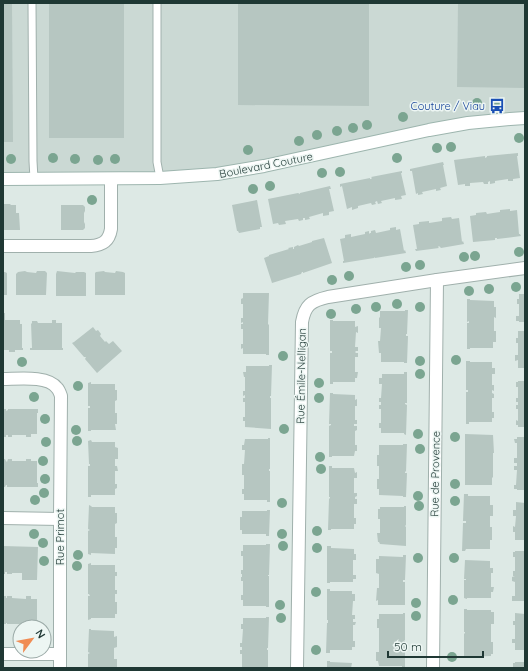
<svg xmlns="http://www.w3.org/2000/svg" width="528" height="671" viewBox="0 0 528 671" font-family="Quicksand,sans-serif">
  <rect width="100%" height="100%" fill="#dde9e5"/>
  <polygon fill="#cbd9d4" points="3,3 525,3 525,120 468,123 160,178 3,178"/>
  <g fill="#b6c6c1">
    <polygon points="3,3 12,3 13,142 3,142"/>
    <rect x="49" y="3" width="75" height="135"/>
    <polygon points="238,3 369,3 369,106 238,105"/>
    <polygon points="458,3 525,3 525,88 457,87"/>
    <polygon points="518,153 518,156 517,156 520,178 513,179 513,181 508,181 508,179 495,181 495,183 490,184 490,181 488,182 488,184 484,184 483,182 470,183 470,186 465,186 465,184 458,185 454,160 485,156 485,158 487,157 487,156"/>
    <polygon points="443,162 444,165 443,165 447,186 440,188 441,190 436,191 436,189 422,192 423,194 418,195 418,193 416,194 412,171 410,171 410,169"/>
    <polygon points="402,171 402,173 401,173 406,195 401,196 402,199 395,200 395,198 381,201 382,203 378,204 377,201 375,202 376,204 372,205 371,203 358,206 358,208 352,210 352,207 347,209 342,186 340,187 340,184 370,178 370,179 371,179 372,178 371,177"/>
    <polygon points="330,186 331,189 329,189 334,211 329,212 329,215 323,216 323,213 309,217 310,219 305,220 305,218 303,218 303,220 299,221 298,219 285,221 286,224 279,225 278,223 273,224 268,199 298,193 300,194 300,193"/>
    <polygon points="257,200 262,227 260,227 260,229 239,233 238,231 237,231 232,205"/>
    <polygon points="3,204 11,204 10,205 16,205 16,213 19,213 20,230 3,230"/>
    <polygon points="61,205 83,205 85,207 85,211 84,213 84,222 85,224 85,228 83,230 61,230"/>
    <polygon points="510,209 510,211 517,210 519,234 520,234 521,236 497,239 497,238 495,238 495,240 473,242 470,216 476,215 476,213 486,212 487,214 493,213 500,212 500,210"/>
    <polygon points="451,217 452,219 459,218 462,242 463,241 464,244 441,248 439,246 438,247 439,248 416,251 415,249 417,249 413,225 419,224 419,222 429,221 429,223 442,221 442,218"/>
    <polygon points="396,227 396,230 400,229 404,251 405,250 406,253 375,258 374,257 374,258 343,263 343,261 344,261 340,239 345,238 345,235 351,234 351,237 365,234 365,232 369,231 369,234 370,233 371,233 371,231 375,230 376,233 390,230 390,228"/>
    <polygon points="324,238 332,263 303,273 303,272 302,272 301,274 272,283 264,258 269,256 269,255 289,249 288,248 293,247 293,249 294,249 294,247 298,245 299,246 312,242 312,241"/>
    <polygon points="25,271 27,272 36,273 37,271 45,271 47,273 46,295 16,295 16,274 18,272"/>
    <polygon points="57,271 75,273 76,272 84,272 86,273 86,296 56,296 56,274"/>
    <polygon points="104,271 105,272 115,273 116,271 123,272 125,273 125,295 95,295 95,273 96,272"/>
    <polygon points="3,272 5,272 7,273 7,295 3,295"/>
    <polygon points="243,293 269,293 268,324 269,325 269,355 266,355 266,354 243,354 243,348 241,349 241,344 243,344 243,329 241,329 241,324 243,324 243,322 241,323 241,318 243,318 243,304 241,304 241,299 243,298"/>
    <polygon points="519,294 525,294 525,322 519,322 519,321 516,321 516,316 519,316 519,304 517,304 517,299 519,299"/>
    <polygon points="467,299 470,299 470,300 494,301 494,307 496,307 496,318 494,317 494,331 496,331 496,342 493,342 493,348 470,348 470,349 467,349 467,323 469,323 469,321 467,322"/>
    <polygon points="405,310 408,310 407,334 406,334 406,336 408,336 407,363 404,363 404,362 381,362 381,353 379,353 378,341 380,341 381,328 379,328 379,317 380,318 380,311 405,311"/>
    <polygon points="3,313 5,313 5,320 20,320 20,324 22,324 22,348 23,348 23,350 15,350 15,352 9,352 9,350 3,350"/>
    <polygon points="52,320 56,320 56,323 62,323 62,348 63,348 63,350 30,350 30,348 32,348 31,323 32,324 32,321 37,321 38,323 52,323"/>
    <polygon points="330,320 333,320 333,321 355,321 355,327 358,326 358,333 356,332 355,347 358,347 358,351 356,351 355,352 356,353 358,353 358,357 355,357 355,372 358,372 357,378 355,378 355,382 333,382 333,384 330,384 330,353 332,353 332,351 330,351"/>
    <polygon points="93,327 96,331 98,330 101,334 100,336 105,342 106,341 109,344 113,341 122,351 97,373 85,359 86,357 84,357 72,343 74,342"/>
    <polygon points="518,331 525,331 525,368 518,368 518,360 515,361 515,355 518,355 518,343 516,343 516,338 518,338"/>
    <polygon points="466,361 470,361 470,362 492,362 492,368 495,368 495,374 492,374 492,385 494,385 494,391 492,390 492,393 494,394 494,398 492,398 492,412 494,412 494,418 492,418 492,422 469,422 469,424 466,424 466,392 468,392 468,390 466,390"/>
    <polygon points="269,365 272,365 271,396 270,396 270,398 271,398 271,429 245,427 245,421 243,421 243,417 245,417 245,402 243,402 243,398 245,398 245,395 243,396 243,391 245,391 245,377 244,377 243,372 246,372 246,366 269,366"/>
    <polygon points="404,372 407,372 407,403 405,403 405,404 407,405 406,435 404,434 404,433 381,433 381,428 379,428 379,423 381,423 381,409 379,409 379,405 381,405 381,402 379,402 379,398 381,398 382,384 379,384 379,378 382,378 382,374 404,374"/>
    <polygon points="518,381 525,381 525,427 518,427 518,425 516,425 516,420 518,421 518,409 516,409 516,405 518,405 518,402 516,402 516,398 518,398 518,387 516,387 516,382 518,382"/>
    <polygon points="91,382 91,384 115,384 115,390 117,390 117,400 115,401 115,413 117,413 117,424 115,424 116,430 91,430 91,431 88,431 88,408 90,408 90,406 88,406 88,383"/>
    <polygon points="330,393 333,393 333,394 355,395 355,400 357,399 357,406 355,406 355,420 357,420 357,424 354,424 354,426 357,426 357,430 355,431 355,445 357,445 357,451 355,451 354,456 332,456 332,457 329,457 329,426 331,425 331,424 329,424"/>
    <polygon points="3,409 6,409 6,411 8,410 8,409 38,409 38,413 37,413 37,434 31,434 31,437 26,437 26,435 12,435 12,437 8,437 8,435 6,435 6,437 3,437"/>
    <polygon points="465,434 493,435 494,453 493,453 493,478 492,477 492,485 465,485"/>
    <polygon points="517,437 525,437 525,490 517,490 517,489 514,489 514,485 516,485 517,470 514,470 514,466 517,466 517,463 514,463 514,458 517,458 517,443 515,443 514,439 517,439"/>
    <polygon points="268,438 270,438 270,469 269,469 269,471 270,471 270,502 267,502 267,500 244,500 244,494 242,494 242,489 244,489 244,475 242,475 242,464 244,464 245,450 242,450 242,445 244,445 245,439 268,439"/>
    <polygon points="91,440 92,442 115,442 115,447 118,448 118,459 115,459 115,466 117,466 118,471 115,471 115,484 117,484 117,488 115,489 115,495 91,495 91,497 88,497 88,466 90,466 90,464 89,464 88,441"/>
    <polygon points="403,444 407,444 406,472 405,471 405,473 407,473 406,497 403,497 403,496 379,495 379,489 377,489 377,479 379,479 379,466 377,466 377,455 379,455 379,445 403,445"/>
    <polygon points="3,459 5,459 6,461 7,462 8,459 12,459 12,461 26,461 26,459 31,459 31,461 37,461 37,483 38,483 38,487 7,487 7,485 6,485 5,487 3,487"/>
    <polygon points="329,466 332,466 332,468 354,468 355,473 357,472 357,478 354,478 354,493 357,493 357,496 355,497 355,499 357,499 357,504 354,504 354,518 356,518 356,524 354,524 354,529 331,529 331,530 328,530 329,499 330,498 330,497 329,497"/>
    <polygon points="464,494 468,494 468,496 490,496 490,505 493,505 493,516 490,516 490,527 492,527 492,540 490,540 490,549 466,549 465,551 462,551 463,523 466,523 466,521 463,521"/>
    <polygon points="516,502 525,503 525,540 515,540 515,532 513,532 513,526 515,527 516,516 513,516 513,510 516,510"/>
    <polygon points="89,505 91,506 92,507 115,507 115,513 117,513 117,523 115,524 115,537 117,537 117,548 115,548 115,554 91,553 91,555 88,554 88,531 90,530 88,529"/>
    <polygon points="404,506 406,506 406,525 405,526 406,527 406,546 380,544 379,542 378,542 377,533 380,533 380,519 378,519 378,509 380,509 380,507 404,507"/>
    <polygon points="267,510 270,510 269,536 266,536 266,534 242,534 242,530 240,530 240,517 242,517 242,511 267,511"/>
    <polygon points="266,544 270,544 269,575 268,575 268,576 269,576 269,607 266,607 266,606 243,606 243,600 241,600 241,595 243,595 243,581 241,581 241,577 242,577 242,574 241,574 241,570 243,570 243,556 241,556 241,551 243,551 243,545 266,545"/>
    <polygon points="3,546 38,547 37,580 22,580 22,573 12,573 12,574 7,574 7,572 5,572 5,574 3,574"/>
    <polygon points="327,546 331,546 331,548 354,549 354,554 356,554 356,560 353,560 353,575 356,575 356,579 353,579 353,582 330,582 330,583 327,583"/>
    <polygon points="515,551 525,551 525,601 512,601 512,596 515,596 515,582 512,581 512,577 515,576 513,576 513,571 515,571 515,557 513,557 513,552 515,552"/>
    <polygon points="403,555 406,555 405,580 403,580 403,582 405,582 405,605 378,605 378,600 376,601 377,588 379,588 379,574 376,573 376,559 379,559 379,556 403,557"/>
    <polygon points="465,560 490,561 490,568 493,568 493,573 491,573 491,587 494,587 493,592 491,592 491,598 467,598 467,599 464,598 464,580 466,580 466,579 464,579"/>
    <polygon points="91,563 91,565 115,565 115,572 117,572 117,576 115,576 115,590 117,590 117,594 115,594 115,602 117,602 117,614 115,614 115,618 91,618 91,619 88,620 88,596 90,596 89,594 88,594 88,564"/>
    <polygon points="327,589 330,589 330,591 352,591 352,594 355,594 355,601 353,601 352,615 355,615 355,619 353,619 353,622 356,622 355,625 353,625 353,641 355,641 355,647 352,647 352,650 330,650 330,653 326,653 327,623 328,623 328,620 327,620"/>
    <polygon points="3,596 6,596 6,598 7,598 7,596 12,596 12,598 26,599 26,596 31,596 31,599 37,599 37,620 38,620 38,624 7,624 7,623 6,623 6,624 3,624"/>
    <polygon points="464,609 467,609 467,610 491,610 491,612 494,612 494,624 491,624 491,642 493,642 493,654 491,654 491,656 464,657 464,633 465,634 465,632 464,632"/>
    <polygon points="403,613 405,613 405,640 404,640 405,641 405,668 402,667 402,666 379,666 378,661 376,661 376,652 379,652 379,628 377,628 377,619 379,619 379,614 403,614"/>
    <polygon points="515,613 525,614 525,650 515,650 515,643 512,643 512,639 515,639 515,625 513,625 513,621 515,621"/>
    <polygon points="266,617 269,617 268,648 267,648 267,650 268,650 268,668 242,668 242,654 240,654 240,650 242,650 242,647 240,647 240,643 242,643 243,629 241,629 241,624 243,624 243,618 266,618"/>
    <polygon points="89,629 91,629 91,630 114,631 114,637 117,636 117,647 114,648 114,659 117,659 117,668 88,668 88,654 90,653 88,652"/>
    <polygon points="327,661 330,661 330,662 352,663 351,668 327,668"/>
    <polygon points="515,662 525,662 525,668 513,668 513,663 515,663"/>
  </g>
  <g fill="none" stroke-linecap="round" stroke-linejoin="round">
    <defs>
      <g id="lane">
        <polyline points="32,3 33,161 34,179"/>
        <polyline points="157,3 157,162 160,178"/>
      </g>
      <g id="street">
        <path d="M3,246H91C103,245 109,241 111,229V179"/>
        <path d="M3,379C17,379 48,375 57,388C59,390 60,393 61,396L60,519V668"/>
        <polyline points="3,518 60,519"/>
        <polyline points="3,654 60,654"/>
        <path d="M297,668L302,322C305,305 311,301 328,297L437,280L525,268"/>
        <polyline points="433,668 437,280"/>
      </g>
      <polyline id="secondary" points="3,179 160,178 217,174 264,166 429,130 468,123 510,119 525,118"/>
    </defs>
    <use href="#lane" stroke="#a0b0ac" stroke-width="9"/>
    <use href="#street" stroke="#a0b0ac" stroke-width="14"/>
    <use href="#secondary" stroke="#9db5ae" stroke-width="14"/>
    <use href="#lane" stroke="#fff" stroke-width="7"/>
    <use href="#street" stroke="#fff" stroke-width="12"/>
    <use href="#secondary" stroke="#fff" stroke-width="12"/>
  </g>
  <g fill="#7ba591">
    <circle cx="497" cy="102" r="5"/>
    <circle cx="477" cy="103" r="5"/>
    <circle cx="403" cy="117" r="5"/>
    <circle cx="367" cy="125" r="5"/>
    <circle cx="353" cy="128" r="5"/>
    <circle cx="337" cy="131" r="5"/>
    <circle cx="317" cy="135" r="5"/>
    <circle cx="519" cy="138" r="5"/>
    <circle cx="299" cy="141" r="5"/>
    <circle cx="451" cy="147" r="5"/>
    <circle cx="437" cy="148" r="5"/>
    <circle cx="248" cy="150" r="5"/>
    <circle cx="53" cy="158" r="5"/>
    <circle cx="397" cy="158" r="5"/>
    <circle cx="11" cy="159" r="5"/>
    <circle cx="75" cy="159" r="5"/>
    <circle cx="115" cy="159" r="5"/>
    <circle cx="98" cy="160" r="5"/>
    <circle cx="340" cy="172" r="5"/>
    <circle cx="322" cy="173" r="5"/>
    <circle cx="270" cy="186" r="5"/>
    <circle cx="253" cy="189" r="5"/>
    <circle cx="92" cy="200" r="5"/>
    <circle cx="519" cy="252" r="5"/>
    <circle cx="475" cy="256" r="5"/>
    <circle cx="464" cy="257" r="5"/>
    <circle cx="420" cy="265" r="5"/>
    <circle cx="406" cy="267" r="5"/>
    <circle cx="349" cy="276" r="5"/>
    <circle cx="332" cy="280" r="5"/>
    <circle cx="516" cy="287" r="5"/>
    <circle cx="489" cy="289" r="5"/>
    <circle cx="469" cy="291" r="5"/>
    <circle cx="397" cy="304" r="5"/>
    <circle cx="376" cy="307" r="5"/>
    <circle cx="420" cy="307" r="5"/>
    <circle cx="356" cy="309" r="5"/>
    <circle cx="331" cy="314" r="5"/>
    <circle cx="283" cy="356" r="5"/>
    <circle cx="456" cy="360" r="5"/>
    <circle cx="420" cy="361" r="5"/>
    <circle cx="22" cy="362" r="5"/>
    <circle cx="420" cy="374" r="5"/>
    <circle cx="319" cy="383" r="5"/>
    <circle cx="78" cy="386" r="5"/>
    <circle cx="34" cy="397" r="5"/>
    <circle cx="319" cy="398" r="5"/>
    <circle cx="45" cy="419" r="5"/>
    <circle cx="284" cy="429" r="5"/>
    <circle cx="76" cy="430" r="5"/>
    <circle cx="418" cy="434" r="5"/>
    <circle cx="455" cy="437" r="5"/>
    <circle cx="77" cy="441" r="5"/>
    <circle cx="46" cy="442" r="5"/>
    <circle cx="420" cy="449" r="5"/>
    <circle cx="320" cy="457" r="5"/>
    <circle cx="43" cy="461" r="5"/>
    <circle cx="321" cy="469" r="5"/>
    <circle cx="45" cy="479" r="5"/>
    <circle cx="455" cy="484" r="5"/>
    <circle cx="44" cy="493" r="5"/>
    <circle cx="418" cy="496" r="5"/>
    <circle cx="35" cy="500" r="5"/>
    <circle cx="455" cy="501" r="5"/>
    <circle cx="282" cy="503" r="5"/>
    <circle cx="419" cy="506" r="5"/>
    <circle cx="317" cy="531" r="5"/>
    <circle cx="34" cy="534" r="5"/>
    <circle cx="282" cy="534" r="5"/>
    <circle cx="43" cy="543" r="5"/>
    <circle cx="283" cy="546" r="5"/>
    <circle cx="317" cy="548" r="5"/>
    <circle cx="78" cy="555" r="5"/>
    <circle cx="418" cy="558" r="5"/>
    <circle cx="454" cy="558" r="5"/>
    <circle cx="44" cy="561" r="5"/>
    <circle cx="77" cy="566" r="5"/>
    <circle cx="316" cy="592" r="5"/>
    <circle cx="453" cy="600" r="5"/>
    <circle cx="416" cy="603" r="5"/>
    <circle cx="280" cy="605" r="5"/>
    <circle cx="416" cy="616" r="5"/>
    <circle cx="281" cy="618" r="5"/>
    <circle cx="316" cy="650" r="5"/>
    <circle cx="452" cy="657" r="5"/>
  </g>
  <defs>
    <symbol id="bus-bare" viewBox="-9 -9 18 18"><path d="M-5-6H5V4H4V6H2V4H-2V6H-4V4H-5ZM-3.5-4V0h7V-4ZM-3.5 1.2v1.5H-2V1.2ZM2 1.2v1.5H3.5V1.2Z" fill="#1a4fb4" stroke="#edf6f3" stroke-width="2.5" paint-order="stroke"/></symbol>
  </defs>
  <g fill-rule="evenodd">
    <use href="#bus-bare" x="486" y="95" width="22" height="22"/>
  </g>
  <g text-anchor="middle" stroke-width="3" stroke-linejoin="round" paint-order="stroke">
    <g font-size="11" fill="#164399" stroke="#edf6f3" text-anchor="end">
      <text x="485" y="110">Couture / Viau</text>
    </g>
    <g font-size="11" fill="#1f3834" stroke="#edf6f3">
      <text transform="translate(266 165) rotate(-11)" y="4">Boulevard Couture</text>
      <text transform="translate(301 376) rotate(-89)" y="4">Rue Émile-Nelligan</text>
      <text transform="translate(435 474) rotate(-89)" y="4">Rue de Provence</text>
      <text transform="translate(60 537) rotate(-90)" y="4">Rue Primot</text>
    </g>
  </g>
  <rect width="528" height="671" fill="none" stroke="#1f3834" stroke-width="8"/>
  <g transform="translate(32 639) rotate(58)"><circle r="19" fill="#edf6f3" stroke="#9baaa7"/>
  <path d="M0-3L7 15L0 10L-7 15Z" fill="#f08c54"/>
  <text y="-6" font-size="11" font-weight="bold" text-anchor="middle" fill="#1f3834">N</text>
  </g>
  <path d="M388 651v6h95v-6" fill="none" stroke="#1f3834" stroke-width="2"/>
  <text x="394" y="651" font-size="12" fill="#1f3834" stroke="#edf6f3" stroke-width="3" paint-order="stroke">50 m</text>
</svg>
